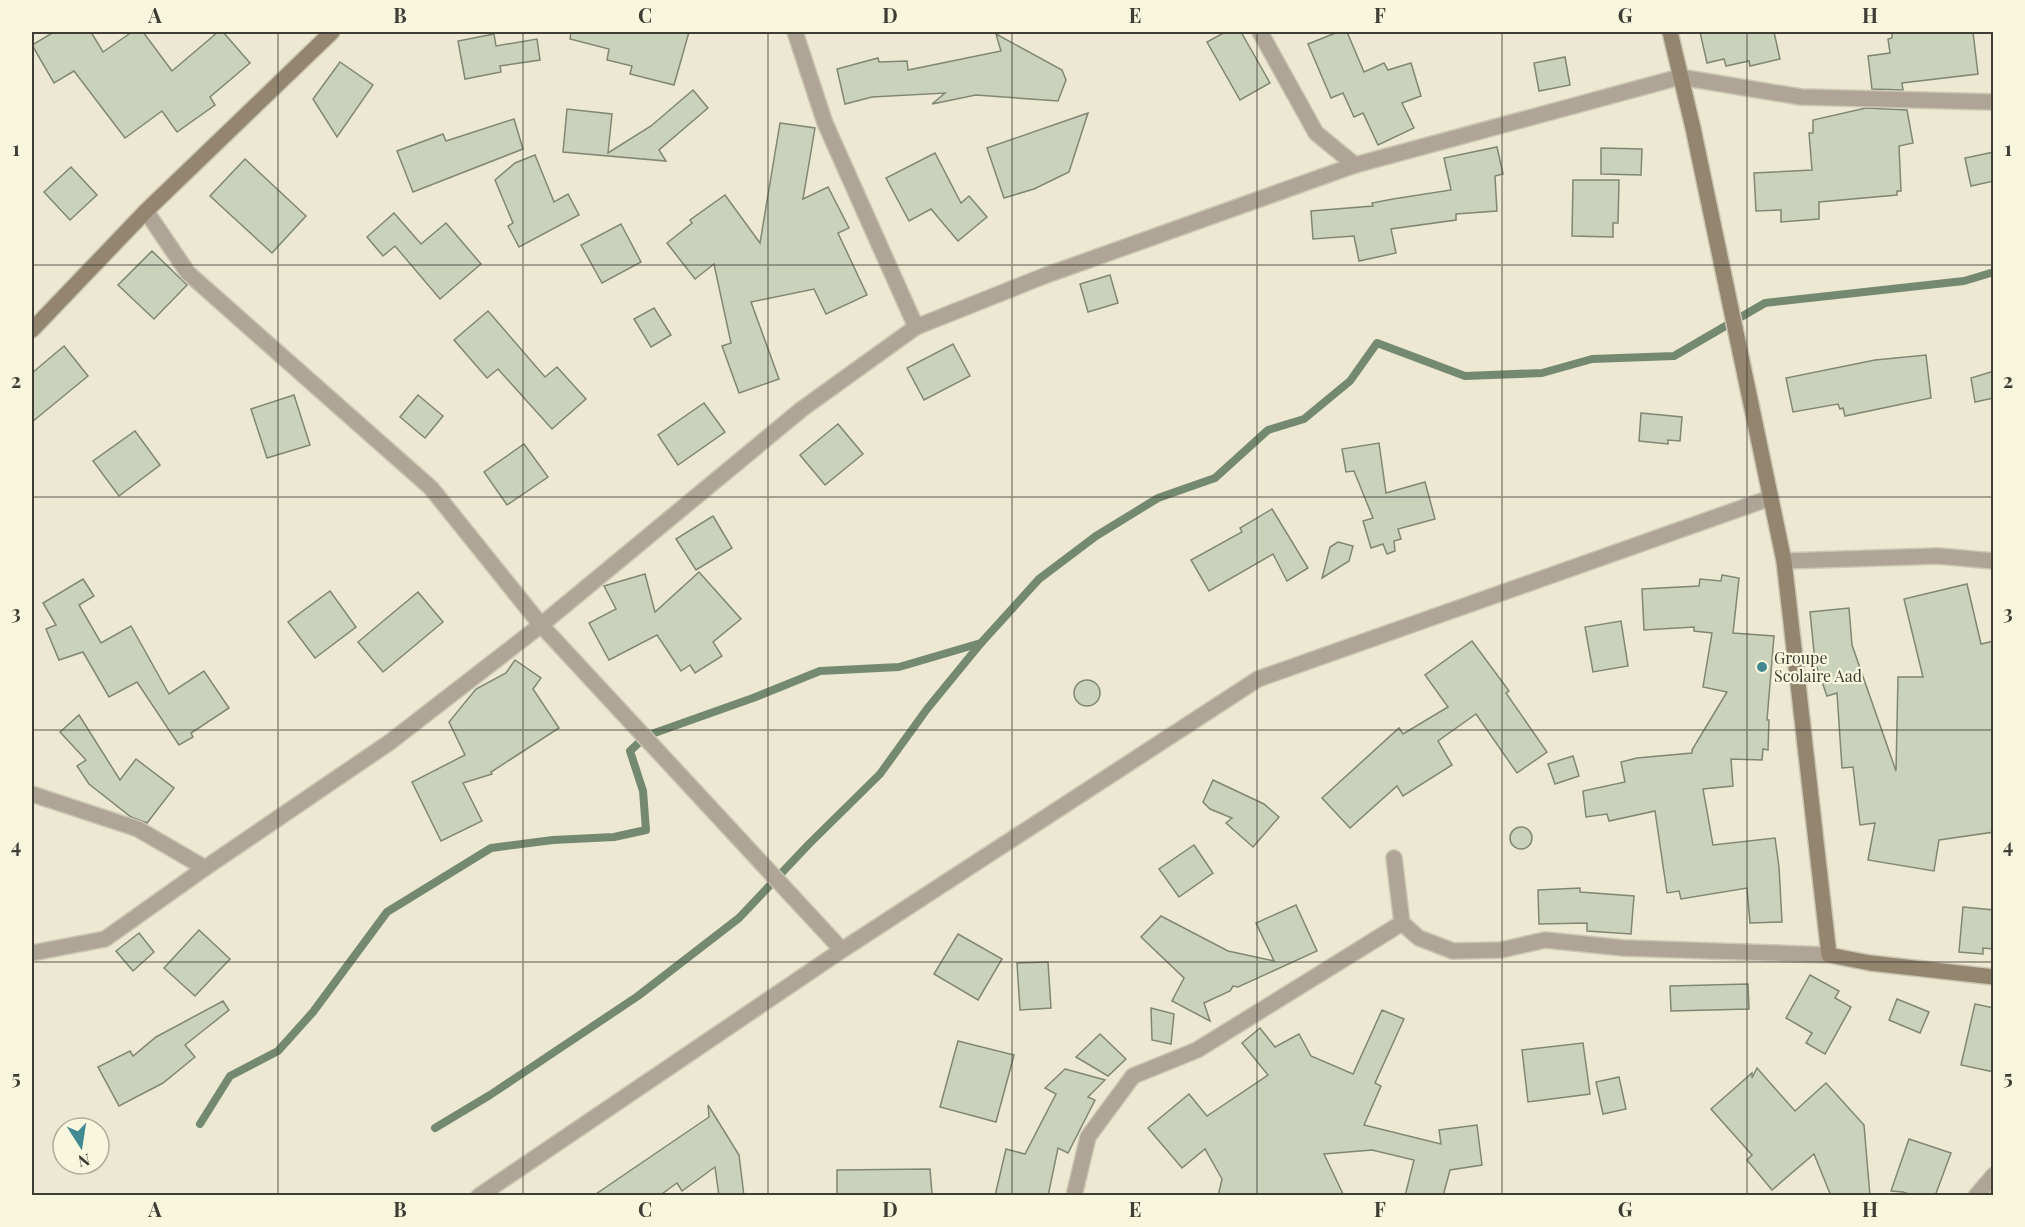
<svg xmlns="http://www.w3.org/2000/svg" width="2025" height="1227" viewBox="0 0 2025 1227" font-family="'Playfair Display',serif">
  <rect width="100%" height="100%" fill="#ece8d1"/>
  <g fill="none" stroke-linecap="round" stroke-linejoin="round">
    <g stroke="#758970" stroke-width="8">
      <polyline points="200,1124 230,1076 278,1051 313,1012 387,912 491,848 553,840 614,837 646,830 643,791 630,751 646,736 753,698 820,671 899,667 981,643"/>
      <polyline points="435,1128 490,1095 638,996 739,918 809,844 880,774 927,709 981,643 1039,579 1096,536 1158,498 1215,478 1268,430 1304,419 1350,381 1377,343 1465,376 1542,373 1592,359 1674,356 1765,303 1964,281 1994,272"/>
    </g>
  </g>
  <g fill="#cad2bb" stroke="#808772" stroke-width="1.5">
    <polygon points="54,32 91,32 103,52 132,32 143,32 172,71 218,32 223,32 250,63 210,97 215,105 177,132 162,111 125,138 74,71 54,83 32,45"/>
    <polygon points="571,32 689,32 674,85 630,74 632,66 607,60 609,49 570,39"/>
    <polygon points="1225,32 1241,32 1270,83 1240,100 1207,42"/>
    <polygon points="1338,32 1347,32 1364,72 1384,63 1388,70 1411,63 1421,96 1402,103 1414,128 1378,145 1363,113 1354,117 1343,93 1331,98 1308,44"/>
    <polygon points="1700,32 1774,32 1780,59 1750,66 1749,61 1726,66 1724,59 1707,63"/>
    <polygon points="1892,32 1973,32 1978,74 1902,83 1903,90 1872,89 1868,56 1890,53 1888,39 1892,38"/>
    <polygon points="494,34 496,46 537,39 540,60 500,66 501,72 465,79 458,41"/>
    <polygon points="996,34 1062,70 1066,80 1058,101 976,95 932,104 945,93 872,97 845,104 837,69 878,58 879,62 907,61 908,70 1001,51"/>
    <polygon points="1565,57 1570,85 1539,91 1534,63"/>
    <polygon points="340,62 373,85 337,137 313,99"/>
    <polygon points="693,90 708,108 659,150 666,161 563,152 567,109 612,114 608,153 651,126"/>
    <polygon points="1866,108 1907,110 1913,143 1899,146 1901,191 1897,191 1897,195 1819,202 1819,219 1781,222 1781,210 1756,211 1754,173 1812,170 1809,133 1813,133 1813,120"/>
    <polygon points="1088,113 1069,172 1034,189 1004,198 987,148"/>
    <polygon points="514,119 523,149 413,192 397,151 443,134 446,141"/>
    <polygon points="780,123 815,128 803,199 828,187 849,228 838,233 867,295 826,314 814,289 751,302 779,379 739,393 722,346 731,343 714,264 695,279 667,243 692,223 690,220 725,195 760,243"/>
    <polygon points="1497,147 1503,174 1495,176 1497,211 1456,214 1456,220 1391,229 1396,253 1359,261 1354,236 1313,239 1311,211 1373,206 1372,203 1393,199 1451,190 1444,158"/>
    <polygon points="1601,148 1642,149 1641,175 1601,174"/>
    <polygon points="1994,152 1994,181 1971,186 1965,158"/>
    <polygon points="935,153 961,203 969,196 987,217 958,241 931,209 909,221 886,178"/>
    <polygon points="535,155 554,202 568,194 579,215 519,247 508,226 513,223 495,180 515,163"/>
    <polygon points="245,159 306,216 272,253 210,196"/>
    <polygon points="71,167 97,195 70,220 44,192"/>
    <polygon points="1573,180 1619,180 1618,223 1613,223 1613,237 1572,236"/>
    <polygon points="394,213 421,244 446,223 481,264 440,299 395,246 383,256 367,237"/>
    <polygon points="621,224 641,262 602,283 581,245"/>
    <polygon points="152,251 187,285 154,319 118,285"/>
    <polygon points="1110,275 1118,303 1088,312 1080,284"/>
    <polygon points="654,308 671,335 651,347 634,319"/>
    <polygon points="488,311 545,377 557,367 586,399 552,429 498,369 487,378 454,340"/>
    <polygon points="953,344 970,376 924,400 907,368"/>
    <polygon points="64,346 88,376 32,422 32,373"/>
    <polygon points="1926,355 1931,398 1845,416 1843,408 1840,409 1838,404 1793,412 1786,378 1875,360"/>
    <polygon points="1994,371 1994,398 1975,402 1971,378"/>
    <polygon points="294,395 310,445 267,458 251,409"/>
    <polygon points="418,395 443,416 425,438 400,417"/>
    <polygon points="704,403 725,432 678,465 658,435"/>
    <polygon points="1641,413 1682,417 1680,441 1668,440 1668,444 1639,441"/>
    <polygon points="838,424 863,454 825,485 800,455"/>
    <polygon points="135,431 160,465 119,496 93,461"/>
    <polygon points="1379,443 1386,493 1425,482 1435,519 1398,529 1401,539 1394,541 1395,551 1387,554 1383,544 1371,548 1363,521 1373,518 1354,471 1346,472 1342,449"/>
    <polygon points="524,444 548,477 507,505 484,472"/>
    <polygon points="1272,509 1308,568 1287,581 1273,554 1209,591 1191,560 1242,532 1240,528"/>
    <polygon points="713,516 732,548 696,570 676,539"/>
    <polygon points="1338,542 1353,546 1349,561 1322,578 1330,547"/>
    <polygon points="699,572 741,619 713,642 722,656 695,673 690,665 681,671 657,635 609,660 589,623 616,609 604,586 645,574 655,612"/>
    <polygon points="1722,575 1739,578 1733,633 1774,636 1767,720 1769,720 1768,750 1763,749 1762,760 1731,759 1733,786 1703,789 1713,845 1775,838 1779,867 1782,922 1750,923 1747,888 1681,899 1679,891 1667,893 1655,811 1609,821 1607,814 1586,817 1583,791 1625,782 1621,762 1637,758 1692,753 1692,750 1727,692 1703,687 1712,633 1694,631 1694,627 1644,630 1642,589 1699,586 1700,579 1721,581"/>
    <polygon points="83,579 94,596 79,605 101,643 131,626 169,694 204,671 229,708 191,733 193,737 179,745 137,682 109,697 83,652 59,660 46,629 56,625 43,603"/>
    <polygon points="1967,584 1981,644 1994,641 1994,832 1939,840 1934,871 1868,860 1875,823 1860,825 1853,767 1842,768 1837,693 1827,696 1815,662 1810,612 1849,608 1852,645 1896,771 1898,677 1923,677 1904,599"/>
    <polygon points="330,591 356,627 315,658 288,622"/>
    <polygon points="418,592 443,622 383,672 358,642"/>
    <polygon points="1621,621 1628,666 1593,672 1585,627"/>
    <polygon points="1472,641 1509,691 1506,693 1547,752 1517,773 1476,714 1438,741 1452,765 1403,796 1397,786 1350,828 1322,798 1399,728 1403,734 1448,707 1425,675"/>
    <polygon points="515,660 541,678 533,689 559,728 491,772 492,774 463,783 482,821 441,841 412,782 465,755 449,722 476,689 506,673"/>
    <circle cx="1087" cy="693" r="13"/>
    <polygon points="79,715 120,780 136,759 174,788 147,823 131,817 89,784 77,766 86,760 60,732"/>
    <polygon points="1573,756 1579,776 1555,784 1548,764"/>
    <polygon points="1213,780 1264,804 1279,817 1253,847 1226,823 1232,818 1210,809 1203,802"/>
    <circle cx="1521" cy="838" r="11"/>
    <polygon points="1194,845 1213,873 1179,897 1159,869"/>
    <polygon points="1580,888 1580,892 1634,896 1631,934 1587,931 1587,923 1539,924 1538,890"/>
    <polygon points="1296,905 1317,951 1238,987 1233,986 1230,991 1204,1003 1210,1021 1172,1001 1184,978 1141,937 1161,916 1228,951 1274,961 1256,923"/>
    <polygon points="1963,907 1994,910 1994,949 1983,948 1983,954 1959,952"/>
    <polygon points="199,930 230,959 195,996 164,968"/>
    <polygon points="139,933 154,952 133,971 116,951"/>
    <polygon points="958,934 1002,959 978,1000 934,974"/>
    <polygon points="1048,962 1051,1008 1020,1010 1017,963"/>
    <polygon points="1810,975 1839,991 1835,998 1851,1007 1825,1054 1806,1043 1812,1033 1786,1018"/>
    <polygon points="1748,984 1749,1009 1671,1011 1670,986"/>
    <polygon points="1897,999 1929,1012 1920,1033 1889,1020"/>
    <polygon points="223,1001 229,1010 185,1045 195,1057 163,1083 119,1106 98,1067 130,1051 133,1056 156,1037"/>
    <polygon points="1975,1004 1994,1008 1994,1072 1961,1065"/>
    <polygon points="1151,1008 1174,1014 1171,1044 1152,1040"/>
    <polygon points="1382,1010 1404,1019 1375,1083 1381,1086 1364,1125 1441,1144 1439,1130 1477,1125 1482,1165 1450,1170 1443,1196 1405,1196 1414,1160 1372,1150 1324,1154 1344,1196 1218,1196 1222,1179 1205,1149 1182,1168 1148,1128 1189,1094 1207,1116 1268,1075 1242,1043 1260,1028 1275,1047 1299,1034 1311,1056 1353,1074"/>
    <polygon points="1100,1034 1126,1059 1108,1076 1076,1057"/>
    <polygon points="958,1041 1014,1055 996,1122 940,1107"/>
    <polygon points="1583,1043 1590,1094 1528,1102 1522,1050"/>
    <polygon points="1757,1068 1795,1111 1826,1083 1864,1125 1870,1196 1831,1196 1814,1154 1772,1190 1747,1160 1752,1155 1711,1109 1752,1073 1752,1078"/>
    <polygon points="1065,1069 1105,1080 1088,1097 1095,1100 1068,1153 1058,1148 1048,1196 995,1196 1006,1149 1025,1154 1056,1094 1045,1088"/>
    <polygon points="1619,1077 1626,1109 1603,1114 1596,1082"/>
    <polygon points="708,1105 739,1155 744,1196 719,1196 715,1167 682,1191 677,1183 659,1196 593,1196 709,1117"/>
    <polygon points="1909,1139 1951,1153 1935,1196 1915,1196 1903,1192 1891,1191"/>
    <polygon points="930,1169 932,1194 837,1196 837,1170"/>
  </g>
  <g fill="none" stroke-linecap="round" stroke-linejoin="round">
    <defs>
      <g id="street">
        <polyline points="795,32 825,123 916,327"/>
        <polyline points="1260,32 1316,133 1355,165 1680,77 1801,97 1994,102"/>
        <polyline points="146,211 188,273 431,488 541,625 842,950"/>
        <polyline points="1784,561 1938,556 1994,561"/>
        <polyline points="32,794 138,829 205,868"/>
        <polyline points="1394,858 1402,923 1419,938 1453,951 1501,950 1545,940 1624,948 1829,955"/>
        <polyline points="32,953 105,939 205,868 390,742 541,625 802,409 916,327 1044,276 1355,165"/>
        <polyline points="479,1196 842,950 1258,679 1770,498"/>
        <polyline points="1074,1196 1088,1137 1133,1076 1197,1050 1402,923"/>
        <polyline points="1976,1196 1994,1175"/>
      </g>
      <g id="secondary">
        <polyline points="1670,32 1693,128 1784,561 1829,955 1870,963 1994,977"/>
        <polyline points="32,330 146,211 332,32"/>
      </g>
    </defs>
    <use href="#street" stroke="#c9c6b2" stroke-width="18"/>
    <use href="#secondary" stroke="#c9c6b2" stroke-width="18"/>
    <use href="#street" stroke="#afa596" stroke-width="15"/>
    <use href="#secondary" stroke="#93856e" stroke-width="15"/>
  </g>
  <path fill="none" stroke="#3e3d34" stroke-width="1.5" stroke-opacity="0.55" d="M278,32V1196M523,32V1196M768,32V1196M1012,32V1196M1257,32V1196M1502,32V1196M1747,32V1196M32,265H1994M32,497H1994M32,730H1994M32,962H1994"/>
  <circle fill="#428992" stroke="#f9f6de" stroke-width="2" cx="1762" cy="667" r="6"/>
  <g text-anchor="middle" stroke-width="4.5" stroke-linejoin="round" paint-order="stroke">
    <g font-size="16" fill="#3e3d34" stroke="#f9f6de" text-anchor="start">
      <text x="1774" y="664">Groupe<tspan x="1774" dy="18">Scolaire Aad</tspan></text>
    </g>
  </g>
  <rect width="2025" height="1227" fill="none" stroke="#f9f6de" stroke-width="66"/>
  <g transform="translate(81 1146) rotate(168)"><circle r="28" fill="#f9f6de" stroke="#aeac9a" stroke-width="1.5"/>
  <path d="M0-4.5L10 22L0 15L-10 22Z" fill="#428992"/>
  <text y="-9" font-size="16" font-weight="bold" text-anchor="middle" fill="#3e3d34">N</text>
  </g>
  <rect x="33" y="33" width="1959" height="1161" fill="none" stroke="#3e3d34" stroke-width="2"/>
  <g font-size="20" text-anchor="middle" font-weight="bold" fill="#3e3d34">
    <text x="155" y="23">A</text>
    <text x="400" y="23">B</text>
    <text x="645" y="23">C</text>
    <text x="890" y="23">D</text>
    <text x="1135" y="23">E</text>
    <text x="1380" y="23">F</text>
    <text x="1625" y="23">G</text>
    <text x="1870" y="23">H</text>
    <text x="16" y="156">1</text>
    <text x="2008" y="156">1</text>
    <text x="16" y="388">2</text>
    <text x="2008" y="388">2</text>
    <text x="16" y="620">3</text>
    <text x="2008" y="620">3</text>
    <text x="16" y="853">4</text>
    <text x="2008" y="853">4</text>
    <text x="16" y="1085">5</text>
    <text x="2008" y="1085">5</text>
    <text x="155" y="1217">A</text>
    <text x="400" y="1217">B</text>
    <text x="645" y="1217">C</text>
    <text x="890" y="1217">D</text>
    <text x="1135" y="1217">E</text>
    <text x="1380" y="1217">F</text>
    <text x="1625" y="1217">G</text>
    <text x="1870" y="1217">H</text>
  </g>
</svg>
